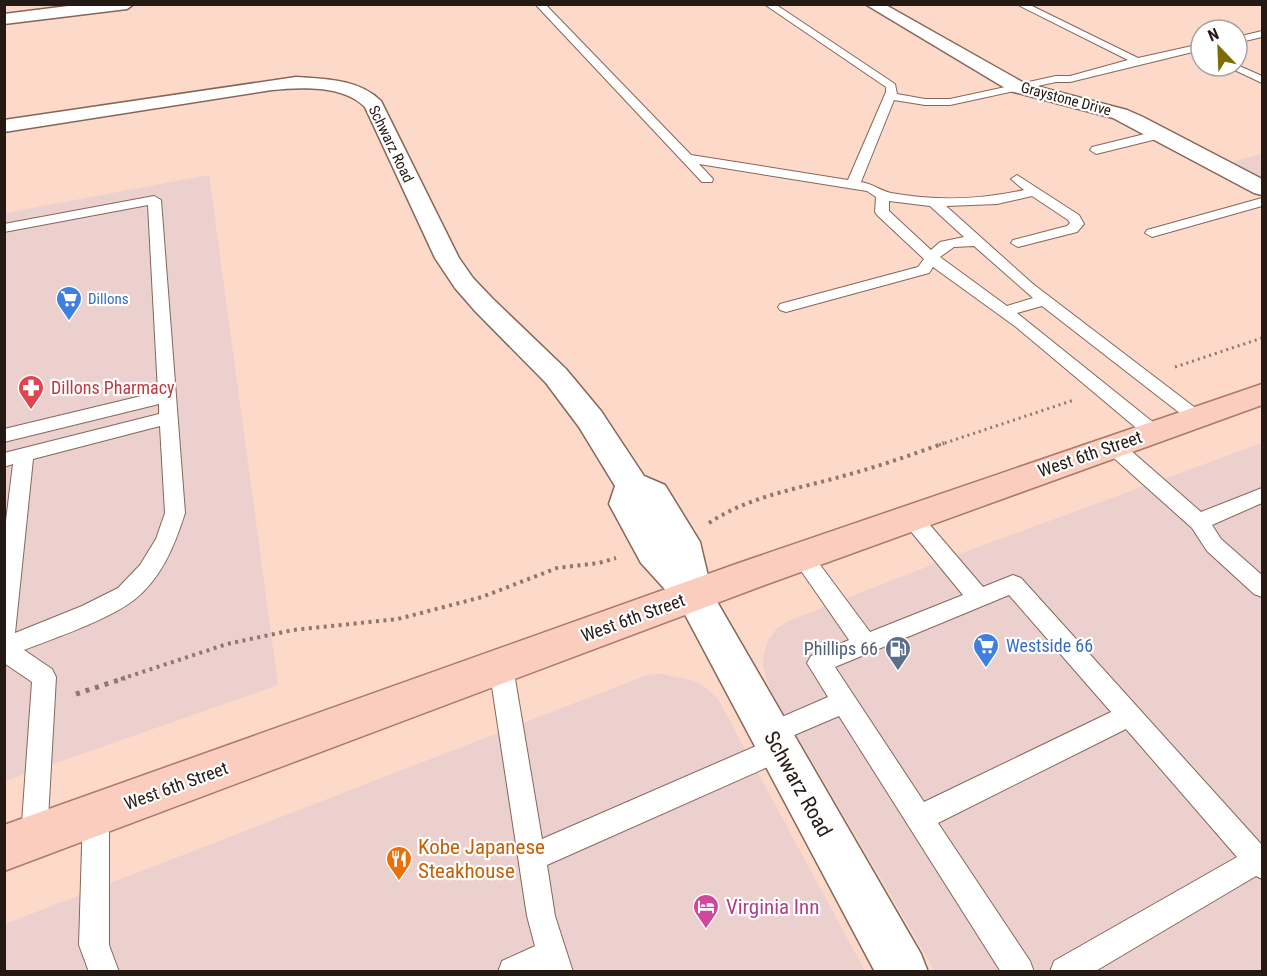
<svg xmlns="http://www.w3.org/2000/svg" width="1267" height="976" font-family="'Roboto Condensed',sans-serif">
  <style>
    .commercial { fill: #ebd0ce }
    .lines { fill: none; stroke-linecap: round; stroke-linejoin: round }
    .lane-casing { stroke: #856759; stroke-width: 2 }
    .street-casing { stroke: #856759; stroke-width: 3 }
    .primary-casing { stroke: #ae7866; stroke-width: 3 }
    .path-far2 { stroke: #8e776c; stroke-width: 3; stroke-dasharray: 2 4; stroke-linecap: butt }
    .path-far1 { stroke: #8e776c; stroke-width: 4; stroke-dasharray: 3 4.5; stroke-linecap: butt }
    .path { stroke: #8e776c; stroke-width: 5; stroke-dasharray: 4 6; stroke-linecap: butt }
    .lane { fill: #fff; fill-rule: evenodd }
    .street { fill: #fff; fill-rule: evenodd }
    .primary { fill: #facdbe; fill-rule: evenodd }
    .labels { text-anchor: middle; stroke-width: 4.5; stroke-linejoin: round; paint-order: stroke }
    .far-street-label { font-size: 15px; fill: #251913; stroke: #fff }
    .far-shop-label { font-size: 15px; fill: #366cbe; stroke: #fff; text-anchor: start }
    .health-label { font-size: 18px; fill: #be3a42; stroke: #fff; text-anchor: start }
    .street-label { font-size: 18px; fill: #251913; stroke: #fff }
    .shop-label { font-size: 18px; fill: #366cbe; stroke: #fff; text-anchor: start }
    .service-label { font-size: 18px; fill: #4e5e75; stroke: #fff; text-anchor: end }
    .near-street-label { font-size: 21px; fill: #251913; stroke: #fff }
    .near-food-label { font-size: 21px; fill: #c56008; stroke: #fff; text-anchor: start }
    .near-hotel-label { font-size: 21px; fill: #b23c85; stroke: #fff; text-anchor: start }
  </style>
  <rect width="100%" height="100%" fill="#fcd9c9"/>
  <!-- commercial -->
  <path class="commercial" d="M1262 154V181L1229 163Z
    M209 175 278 685 5 781V213Z
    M1262 443V971H935L770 689 763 666 764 653 768 641 777 628 791 620 970 550Z
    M661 674 692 680 706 688 718 699 865 971 5 972V924L647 675Z"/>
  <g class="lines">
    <defs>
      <path id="lane" d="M535 4H545L691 155 848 180 886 92V87L764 4H775L895 84 897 94 925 99H950L1056 76H1070L1128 60 1016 4H1028L1138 58 1201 44V50L1070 82H1056L950 105H925L894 100 861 182C873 184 881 191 891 193 935 201 980 200 1024 190L1011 179 1017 175 1079 215 1084 224 1077 232 1018 247 1011 243 1013 240 1067 226 1070 223 1068 220 1032 196 997 204 946 206 1033 284 1202 413 1205 417 1202 421 1196 423 1190 421 1042 306 1017 313 1159 427 1162 432 1159 437 1153 438 1147 437 1016 327 933 267 929 273 786 312 780 310 778 307 780 304 918 267 924 259 877 215 875 212 876 197 867 191 699 164 713 179 712 182H702ZM889 201 930 206 964 237 940 242 931 250 889 211ZM974 246 1033 298 1007 306 940 257 954 247Z
        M1262 31V37L1237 43V37Z
        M1237 65 1262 76V83L1226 66Z
        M1161 130 1167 134 1165 137 1096 154 1090 150 1092 147Z
        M154 196 161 200 185 513C175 545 161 579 134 600 108 620 55 638 24 650L52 669 56 677 47 837 44 847 34 850 24 847 21 837 32 682 4 663V537L13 464 4 467V453L159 414V404L4 442V429L158 392 148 205 4 232V224ZM160 426 165 513 156 539 140 565 118 588 82 606 15 633 33 459Z
        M1262 198V206L1152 237 1145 233 1147 230Z
        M1113 439 1120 441 1201 512 1262 488V503L1212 525 1221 539 1262 575V597L1254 594 1207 551 1192 528 1106 451 1104 446 1106 441Z
        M911 509 918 511 983 587 1013 575 1021 578 1262 845V879L1256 876 1094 972H1050L1054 961 1237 857 1126 729 938 823 1030 961 1034 972H1001L839 716 785 739 792 749 788 758 547 865 555 916 573 972H498L502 961 535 946 527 916 489 667 493 660 501 656 509 660 513 667 542 839 763 743 758 734 761 726 828 697 807 663 811 656 849 640 795 562 792 556 795 550 802 548 809 550 870 632 963 595 904 523 901 517 904 511ZM1009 595 1111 712 924 802 835 667Z
        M96 802 105 806 109 815V945L119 972H89L79 945 83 815 87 806Z"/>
      <path id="street" d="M84 4H134L127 9 4 24V14Z
        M865 4H884L1024 83 1127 110 1143 117 1262 179V195L1254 193 1113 118 1010 91Z
        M296 77C325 79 359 79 381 101L459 258 473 278 493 299 566 369 601 411 644 476 665 485 700 542 712 593 921 954 928 972H875L681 607 641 563 609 504 615 486 579 427 546 383 475 311 455 288 435 258 365 107C343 85 301 87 272 90L4 132V120Z"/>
      <path id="primary" d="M1262 384V405L762 586 4 871V825L736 564Z"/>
    </defs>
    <!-- lane casing -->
    <use href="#lane" class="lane-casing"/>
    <!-- street casing -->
    <use href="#street" class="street-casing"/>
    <!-- primary casing -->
    <use href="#primary" class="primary-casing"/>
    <!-- path-far2 -->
    <path class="path-far2" d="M1175 367 1262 338
      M939 445 1074 400"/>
    <!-- path-far1 -->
    <path class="path-far1" d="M709 523C749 496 798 489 843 476 877 467 911 455 944 443
      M121 679 227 644 293 630 398 619 482 597 557 568 599 563 616 558"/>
    <!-- path -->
    <path class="path" d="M76 694 125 678"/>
    <!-- lane -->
    <use href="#lane" class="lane"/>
    <!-- street -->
    <use href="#street" class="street"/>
    <!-- primary -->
    <use href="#primary" class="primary"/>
  </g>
  <!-- icons -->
  <defs>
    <symbol id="supermarket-pin" viewBox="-11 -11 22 30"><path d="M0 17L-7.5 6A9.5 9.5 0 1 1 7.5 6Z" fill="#3f7fe0" stroke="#fff"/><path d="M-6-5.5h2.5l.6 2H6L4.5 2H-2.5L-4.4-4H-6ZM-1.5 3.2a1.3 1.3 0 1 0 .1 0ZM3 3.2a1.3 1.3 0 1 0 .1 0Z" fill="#fff"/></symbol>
    <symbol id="pharmacy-pin" viewBox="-11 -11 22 30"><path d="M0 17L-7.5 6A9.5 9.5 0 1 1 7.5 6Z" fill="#e0444e" stroke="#fff"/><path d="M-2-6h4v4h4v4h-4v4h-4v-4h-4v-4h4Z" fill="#fff"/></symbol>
    <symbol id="fuel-pin" viewBox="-11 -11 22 30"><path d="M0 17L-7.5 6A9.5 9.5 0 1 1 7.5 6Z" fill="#5c6f8a" stroke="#fff"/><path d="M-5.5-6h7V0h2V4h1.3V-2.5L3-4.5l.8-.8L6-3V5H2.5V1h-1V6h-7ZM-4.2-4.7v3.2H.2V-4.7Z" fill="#fff"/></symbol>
    <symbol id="restaurant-pin" viewBox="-11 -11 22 30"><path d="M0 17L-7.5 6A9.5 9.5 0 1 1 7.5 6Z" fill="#e8710a" stroke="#fff"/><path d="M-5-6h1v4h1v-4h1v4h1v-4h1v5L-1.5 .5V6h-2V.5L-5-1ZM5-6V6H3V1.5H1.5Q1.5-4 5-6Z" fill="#fff"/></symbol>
    <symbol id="hotel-pin" viewBox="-11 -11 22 30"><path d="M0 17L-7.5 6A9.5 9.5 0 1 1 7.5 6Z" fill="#d1479c" stroke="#fff"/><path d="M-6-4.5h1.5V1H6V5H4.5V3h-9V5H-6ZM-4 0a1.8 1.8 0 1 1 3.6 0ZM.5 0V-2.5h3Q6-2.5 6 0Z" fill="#fff"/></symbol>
  </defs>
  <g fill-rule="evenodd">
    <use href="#supermarket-pin" x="54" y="284" width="30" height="40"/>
    <use href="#pharmacy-pin" x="16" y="373" width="30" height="40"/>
    <use href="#supermarket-pin" x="971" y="631" width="30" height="40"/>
    <use href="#fuel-pin" x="883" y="634" width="30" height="40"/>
    <use href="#restaurant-pin" x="384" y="844" width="30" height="40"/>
    <use href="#hotel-pin" x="691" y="892" width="30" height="40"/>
  </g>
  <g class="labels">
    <!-- far-street labels -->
    <g class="far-street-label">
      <text transform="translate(1066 99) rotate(15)" y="5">Graystone Drive</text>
      <text transform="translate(391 144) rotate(64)" y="5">Schwarz Road</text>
    </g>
    <!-- far-shop labels -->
    <g class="far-shop-label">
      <text x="88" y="304">Dillons</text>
    </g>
    <!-- health labels -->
    <g class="health-label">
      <text x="51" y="394">Dillons Pharmacy</text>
    </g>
    <!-- street labels -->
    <g class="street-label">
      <text transform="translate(1090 454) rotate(-19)" y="6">West 6th Street</text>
      <text transform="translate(633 618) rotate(-20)" y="6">West 6th Street</text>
      <text transform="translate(176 786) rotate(-20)" y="6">West 6th Street</text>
    </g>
    <!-- shop labels -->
    <g class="shop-label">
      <text x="1006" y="652">Westside 66</text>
    </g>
    <!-- service labels -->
    <g class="service-label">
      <text x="878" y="655">Phillips 66</text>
    </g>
    <!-- near-street labels -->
    <g class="near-street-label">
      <text transform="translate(798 784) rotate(61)" y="7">Schwarz Road</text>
    </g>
    <!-- near-food labels -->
    <g class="near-food-label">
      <text x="418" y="854">Kobe Japanese<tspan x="418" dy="24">Steakhouse</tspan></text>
    </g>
    <!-- near-hotel labels -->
    <g class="near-hotel-label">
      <text x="726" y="914">Virginia Inn</text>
    </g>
  </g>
  <!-- border -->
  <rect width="1267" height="976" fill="none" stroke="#251913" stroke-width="12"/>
  <!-- north arrow -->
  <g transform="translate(1219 48) rotate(337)"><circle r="28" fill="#ffffff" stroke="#a8a3a1" stroke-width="1.5"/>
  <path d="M0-4.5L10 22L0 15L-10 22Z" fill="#7d6b04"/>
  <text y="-9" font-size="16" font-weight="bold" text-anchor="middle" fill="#251913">N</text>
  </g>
</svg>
